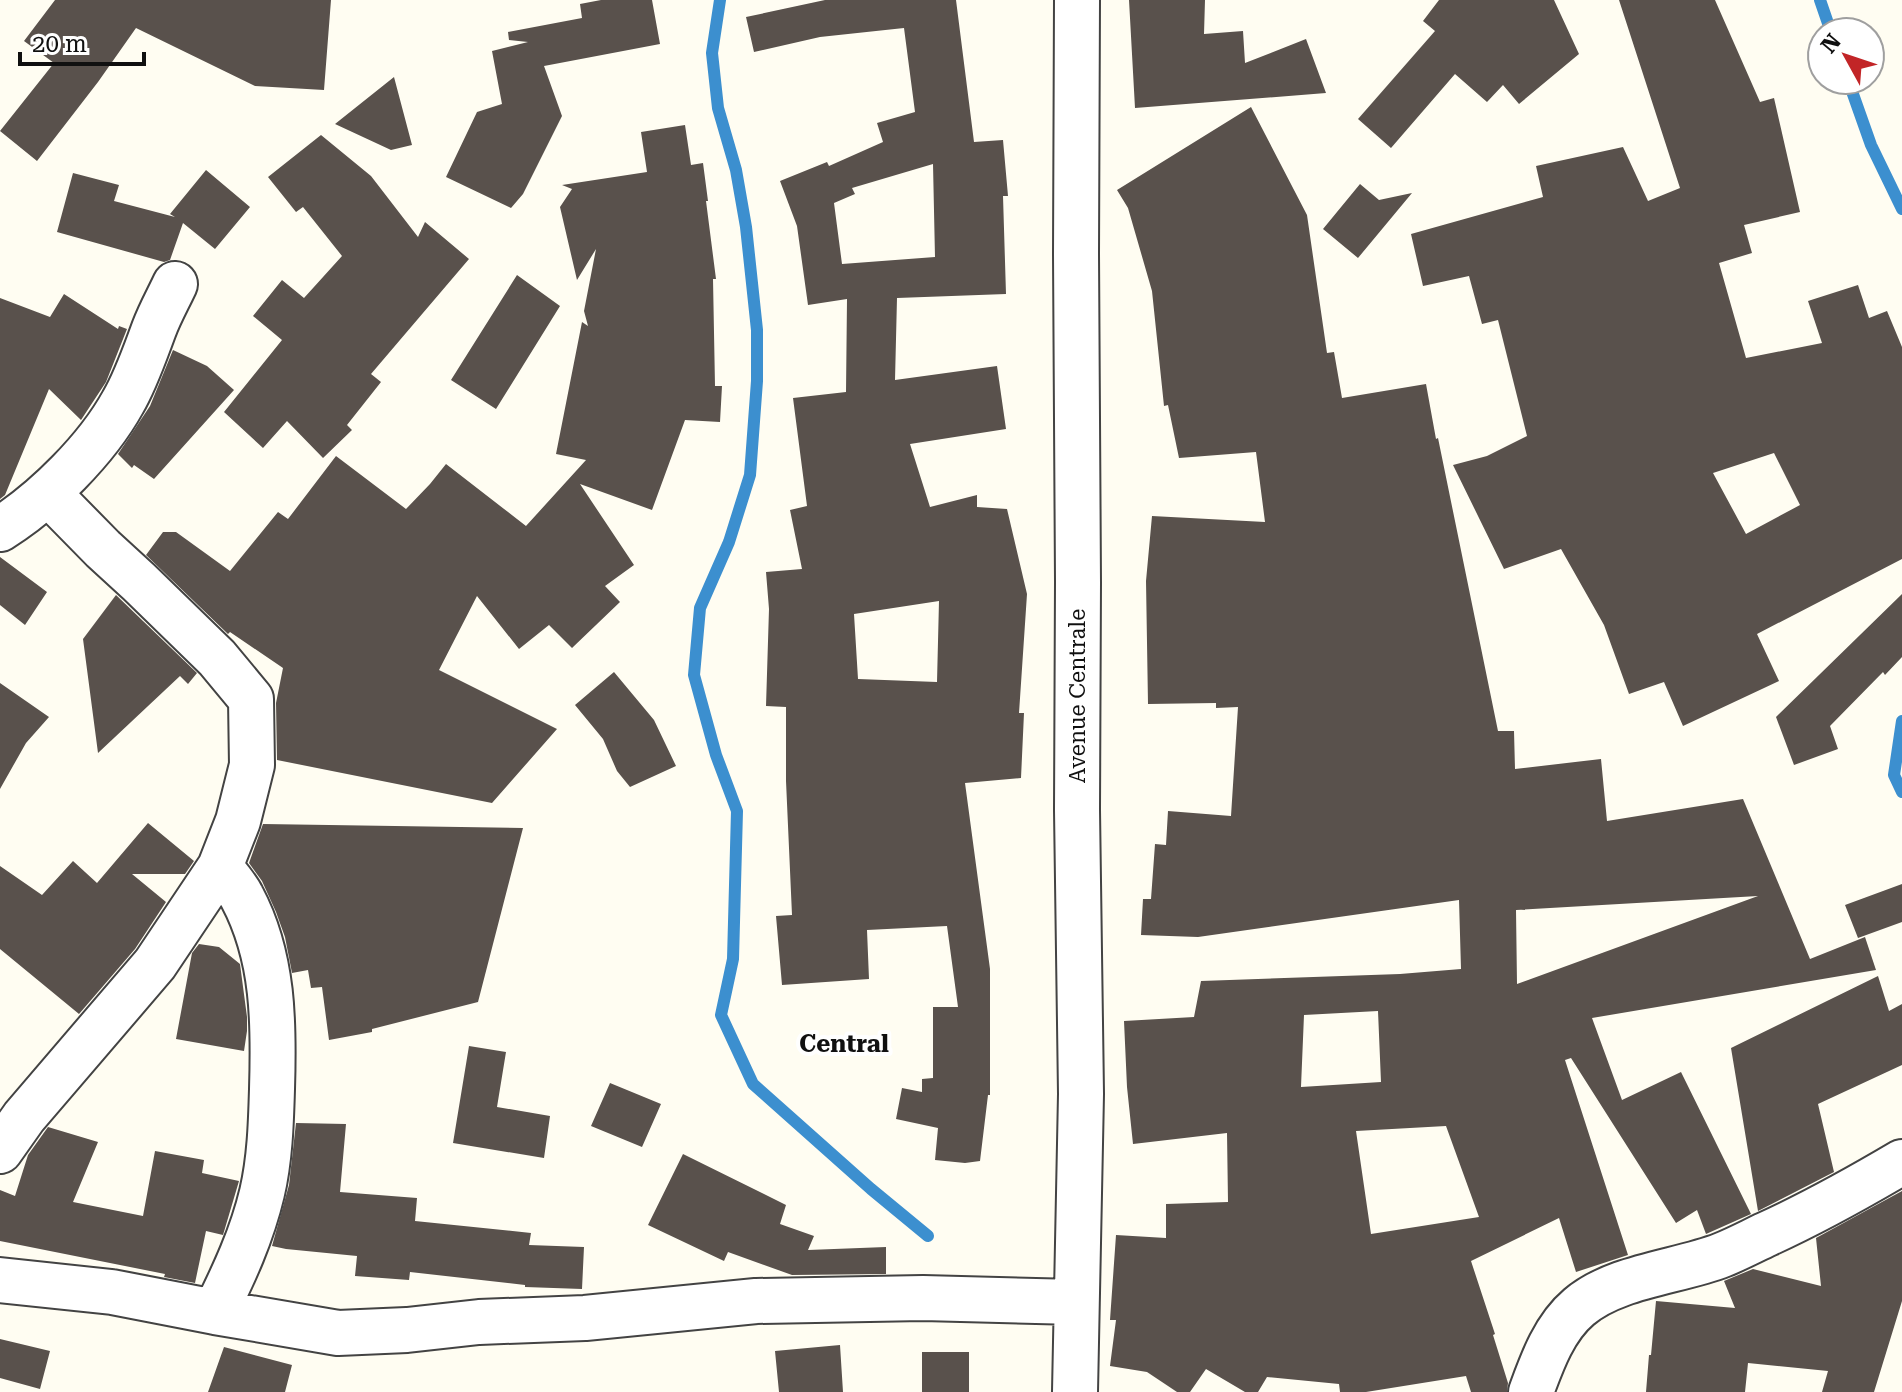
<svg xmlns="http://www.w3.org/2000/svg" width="1902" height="1392" font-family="'Roboto Serif',serif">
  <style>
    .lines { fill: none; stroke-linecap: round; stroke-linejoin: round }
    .stream { stroke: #3c8fcf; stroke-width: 12 }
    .building { fill: #59514c; fill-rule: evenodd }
    .minor-casing { stroke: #434343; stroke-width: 48 }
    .minor { stroke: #fff; stroke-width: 44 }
    .labels { text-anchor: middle; stroke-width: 8; stroke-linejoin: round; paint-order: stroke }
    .street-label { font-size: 22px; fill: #101010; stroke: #fff }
    .neighbourhood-label { font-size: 24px; font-weight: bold; fill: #101010; stroke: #fff }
  </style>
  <rect width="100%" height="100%" fill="#fffdf2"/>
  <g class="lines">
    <!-- stream -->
    <path class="stream" d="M720 0 712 53 718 108 736 170 746 227 757 330V381L750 475 729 542 700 608 694 675 716 755 737 811 733 959 721 1015 753 1084 871 1189 928 1236
      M1820 0 1831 32
      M1848 80 1871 145 1902 209
      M1902 721 1894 775 1902 792"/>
  </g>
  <!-- building -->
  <path class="building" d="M55 0H331L324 90 255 86 136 28 98 82 37 161 0 131 54 63 24 41Z
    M601 0H652L660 44 544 66 562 116 523 194 511 208 446 177 477 112 502 104 492 51 528 42 509 40 508 32 582 18 580 4Z
    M825 0H956L974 142 1003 140 1008 196H1003L1006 294 897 298 895 380 997 366 1006 429 910 444 930 507 977 495V507L1007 509 1027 594 1019 713H1024L1021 778 965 783 990 969V1095H988L980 1161 965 1163 935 1160 938 1128 896 1119 902 1088 922 1092V1079L933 1078V1007H958L947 926 867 930 869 979 782 985 776 916 792 915 786 781V707L766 706 769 609 766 572 802 569 790 510 807 506 793 398 846 392 847 299 808 305 797 226 780 181 827 162 829 166 883 142 877 123 915 112 904 28 820 37 754 52 746 17ZM933 164 935 257 842 264 834 203 855 194 852 188ZM939 601 937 682 858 679 854 614Z
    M1129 0H1205L1204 34 1243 31 1245 63 1306 39 1326 93 1135 108Z
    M1439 0H1554L1579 54 1519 104 1503 85 1487 102 1455 74 1391 148 1358 119 1435 31 1423 21Z
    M1619 0H1715L1760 102 1774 98 1800 212 1744 225 1752 253 1719 263 1746 358 1822 343 1808 301 1858 285 1869 318 1887 311 1902 347V559L1757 634 1779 681 1683 726 1664 682 1629 694 1604 625 1561 549 1504 569 1453 465 1487 456 1527 436 1498 320 1482 324 1469 276 1423 286 1411 234 1543 197 1536 166 1623 147 1648 201 1680 188ZM1774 453 1800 505 1746 534 1713 473Z
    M394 77 412 145 391 150 335 124Z
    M1251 107 1307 215 1327 353 1334 352 1342 398 1426 384 1436 439 1438 438 1498 731H1514L1515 769 1601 759 1607 821 1743 799 1810 959 1865 937 1876 970 1592 1018 1622 1100 1681 1072 1751 1214 1706 1234 1697 1210 1676 1223 1571 1058 1565 1060 1628 1255 1576 1272 1559 1218 1471 1261 1495 1334 1493 1335 1508 1383 1507 1392H1471L1466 1376 1366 1392H1340L1339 1384 1267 1377 1258 1392H1245L1206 1369 1190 1392H1177L1147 1372 1110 1366 1116 1320H1110L1116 1235 1166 1238V1204L1228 1202 1227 1133 1133 1144 1127 1087 1124 1021 1194 1017 1201 981 1400 974 1461 969 1459 900 1198 937 1141 935 1143 899H1151L1155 844 1166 845 1168 811 1231 816 1238 707 1216 708V703L1148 704 1146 581 1152 516 1265 522 1256 452 1179 458 1168 405 1164 406 1152 291 1128 208 1117 190ZM1758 896 1517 984 1516 910ZM1378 1011 1381 1082 1301 1087 1304 1015ZM1446 1126 1479 1217 1371 1234 1356 1131Z
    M685 125 691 165 703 163 708 201H706L716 279H713L715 386H722L720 422 685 420 652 510 580 484 634 565 605 586 620 602 572 648 549 625 519 649 477 596 439 670 557 729 492 803 277 760 276 703 283 668 230 632 228 634 146 555 163 532H176L230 571 278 512 288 519 336 456 406 509 430 484 446 464 526 526 586 460 556 454 582 322 588 326 584 311 596 249 577 280 560 207 572 189 562 185 647 172 641 132Z
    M321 135 371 176 418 237 425 222 469 259 371 374 381 382 347 425 352 430 323 458 287 421 263 448 224 412 282 340 253 316 282 280 304 298 342 256 303 207 296 212 268 177Z
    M206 170 250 207 215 249 183 223 170 260 164 262 57 232 73 173 119 185 114 201 175 217 170 214Z
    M1360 184 1379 200 1412 193 1358 258 1323 229Z
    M517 275 560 306 496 409 451 380Z
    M64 294 118 329 119 326 127 329 106 382 81 420 49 389 5 495 0 499V298L50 317Z
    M173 350 207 366 234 390 154 479 134 465 132 468 118 454 150 406Z
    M0 557 47 592 25 625 0 605Z
    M1902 594V657L1885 675 1883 672 1830 726 1838 749 1794 765 1776 717Z
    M116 595 197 673 188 684 180 676 98 753 83 639Z
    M614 672 654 720 676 766 630 787 617 771 603 739 575 705Z
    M0 683 49 717 26 743 0 789Z
    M148 823 194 861 185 874H132L166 902 135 949 79 1014 0 949V866L42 895 73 861 97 883Z
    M263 824 523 828 478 1002 372 1029V1032L329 1040 322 987 311 988 308 970 292 973 285 937 276 912 262 881 249 863Z
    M1902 884V922L1858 938 1845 905Z
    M199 944 219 947 240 964 247 1017V1031L244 1051 176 1039 192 953Z
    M1878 976 1889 1011 1902 1004V1065L1818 1104 1834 1172 1758 1211 1731 1048Z
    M469 1046 506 1052 497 1107 550 1116 544 1158 453 1143Z
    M610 1083 661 1104 642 1147 591 1126Z
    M296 1123 346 1124 340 1192 417 1198 415 1221 531 1233 529 1245 584 1247 582 1289 525 1287V1285L410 1272 409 1280 355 1276 357 1256 286 1249 272 1246 289 1185Z
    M48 1127 98 1142 73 1202 143 1216 155 1151 204 1160 202 1173 239 1181 223 1235 206 1231 195 1283 164 1277 165 1274 0 1241V1190L15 1196 28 1155Z
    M683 1154 786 1205 780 1224 814 1236 808 1250 886 1247V1274L792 1275 728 1252 724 1261 648 1225Z
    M1902 1191V1301L1874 1392H1822L1828 1371 1748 1363 1745 1392H1646L1649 1355H1651L1656 1301 1735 1308 1724 1281 1753 1269 1821 1286 1816 1238Z
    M0 1339 50 1351 40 1389 0 1378Z
    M840 1345 843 1392H779L775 1351Z
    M224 1347 292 1365 285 1392H208Z
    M922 1352H969V1392H922Z"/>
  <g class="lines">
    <defs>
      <path id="minor" d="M0 529C45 501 97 449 123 402 136 380 145 353 154 329 160 313 168 299 175 284
        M0 1151 24 1117 155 964 220 867 238 821 252 765 251 699 217 658 139 582 103 549 48 493
        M0 1280 112 1292 215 1312 338 1333 407 1330 479 1322 585 1318 756 1301 923 1298 1076 1302
        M215 1312C234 1274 252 1235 262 1193 270 1159 271 1123 272 1089 274 1024 274 957 242 897 237 887 228 877 220 867
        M1075 1392 1081 1094 1077 810 1078 582 1076 254 1077 0
        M1531 1392C1542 1362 1554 1328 1579 1307 1615 1276 1679 1272 1722 1255 1737 1249 1752 1241 1767 1234 1813 1213 1858 1188 1902 1162"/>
    </defs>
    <!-- minor casing -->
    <use href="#minor" class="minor-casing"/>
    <!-- minor -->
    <use href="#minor" class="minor"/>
  </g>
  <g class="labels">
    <!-- street labels -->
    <g class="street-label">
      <text transform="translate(1077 696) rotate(-90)" y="8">Avenue Centrale</text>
    </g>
    <!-- neighbourhood labels -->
    <g class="neighbourhood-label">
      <text x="844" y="1052">Central</text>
    </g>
  </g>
  <!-- north arrow -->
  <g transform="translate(1846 56) rotate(310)"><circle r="38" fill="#ffffff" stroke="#9f9f9f" stroke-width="2"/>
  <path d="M0-6L14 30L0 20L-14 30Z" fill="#c22527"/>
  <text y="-12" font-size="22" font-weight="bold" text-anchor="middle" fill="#101010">N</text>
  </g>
  <!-- scale -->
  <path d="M20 52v12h124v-12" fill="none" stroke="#101010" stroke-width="4"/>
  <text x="32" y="52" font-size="24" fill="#101010" stroke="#ffffff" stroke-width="6" paint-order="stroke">20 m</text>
</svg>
